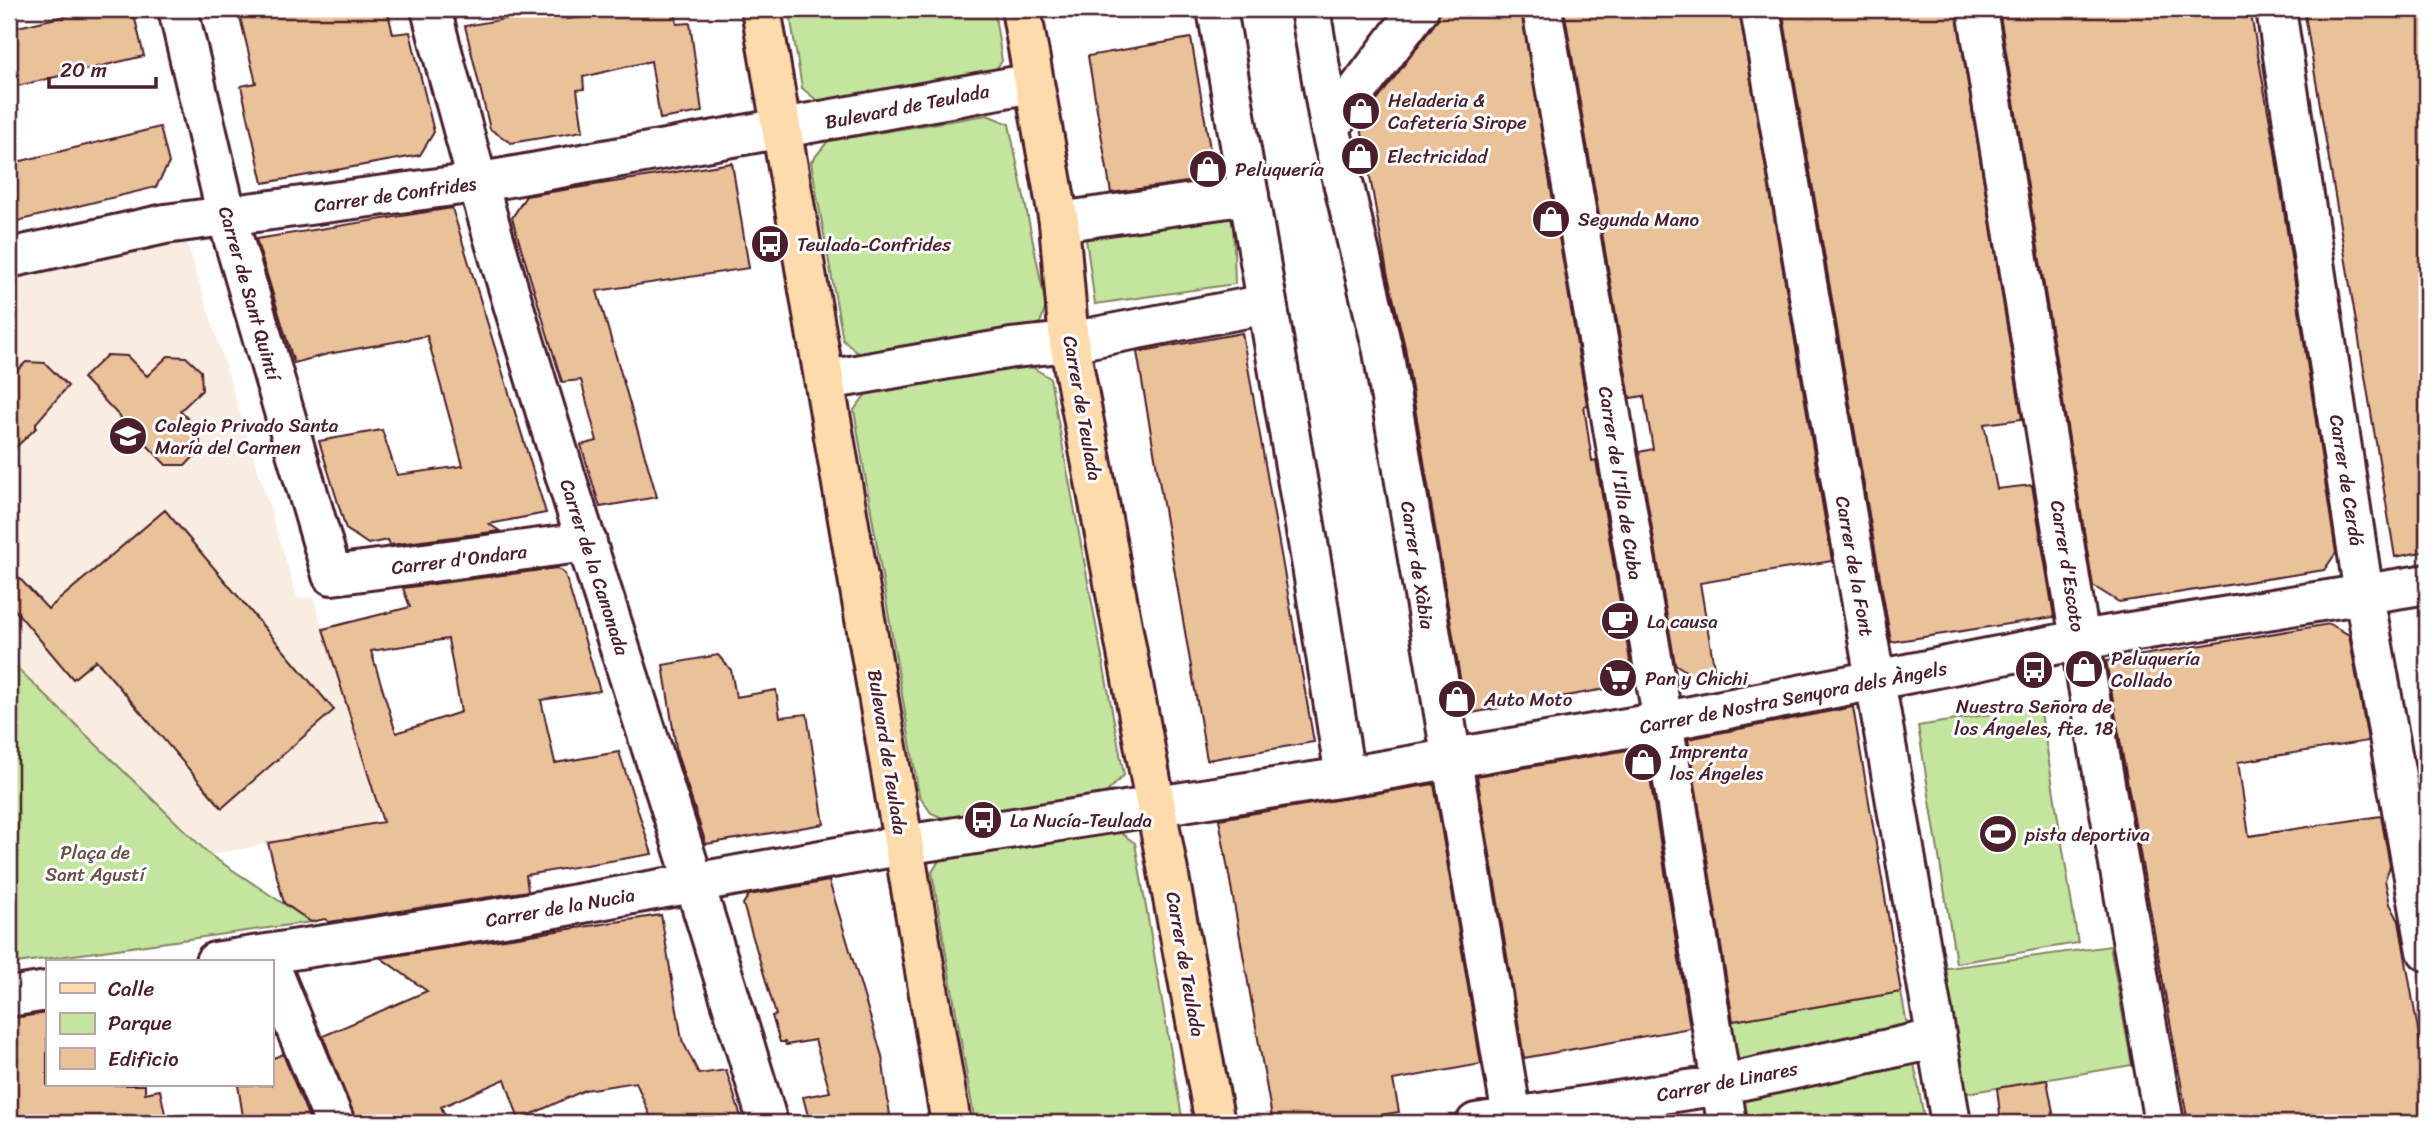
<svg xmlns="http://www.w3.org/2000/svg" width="2436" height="1132" font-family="Sriracha,sans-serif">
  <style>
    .built { fill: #f9ece0 }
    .green { fill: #c3e59e; stroke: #868264; stroke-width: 2 }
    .building { fill: #eac199; stroke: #4a1f2b; stroke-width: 2; fill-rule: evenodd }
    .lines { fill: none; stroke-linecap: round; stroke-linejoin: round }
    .minor-casing { stroke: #4a1f2b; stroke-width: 44 }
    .major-casing { stroke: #4a1f2b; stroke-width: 44 }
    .minor { stroke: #fff; stroke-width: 38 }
    .major { stroke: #fedbac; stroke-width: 38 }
    .labels { text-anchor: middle; stroke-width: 6; stroke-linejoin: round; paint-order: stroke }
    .poi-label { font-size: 19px; fill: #4a1f2b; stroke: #fff; text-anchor: start }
    .street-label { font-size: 19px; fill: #4a1f2b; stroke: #fff }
    .park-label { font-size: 19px; fill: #685048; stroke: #fff }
  </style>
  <rect width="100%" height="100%" fill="#fff"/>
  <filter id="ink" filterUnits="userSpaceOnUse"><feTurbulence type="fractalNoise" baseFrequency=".0143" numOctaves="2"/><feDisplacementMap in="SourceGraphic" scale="14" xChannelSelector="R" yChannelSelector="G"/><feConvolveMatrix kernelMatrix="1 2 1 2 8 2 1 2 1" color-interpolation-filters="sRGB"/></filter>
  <g filter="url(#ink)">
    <!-- built -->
    <path class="built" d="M184 233 298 599 313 596 380 811 372 824 210 855 9 660V275Z"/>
    <!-- green -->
    <path class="green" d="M789 9H994L1002 61 987 81 827 109 802 88Z
      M987 115 1009 124 1046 306 1038 329 866 360 843 340 811 162 828 141Z
      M1233 218 1235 284 1095 304 1086 239Z
      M1027 364 1050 378 1124 775 1104 795 950 821 931 813 919 795 854 410 869 390Z
      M9 660 210 855 311 922 9 964Z
      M2040 706 2078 943 1956 963 1918 726Z
      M1107 823 1135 843 1183 1123H975L932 872 943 854Z
      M2110 946 2132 1065 1955 1095 1933 970Z
      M1901 992 1925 1123H1735L1719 1023Z"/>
    <!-- building -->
    <path class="building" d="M95 9H119L135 19 144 56 9 88V29Z
      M238 9H387L393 34 410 32 434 132 420 155 263 183 241 86 256 83Z
      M563 9H566L567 19 643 9H675L677 24 690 23 702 112 660 119 651 61 583 77 584 89 577 90 583 131 511 143 490 129 465 26Z
      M1440 9H1521L1587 405 1584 406 1592 461 1596 460 1630 661 1611 688 1466 714 1405 347 1387 272 1361 127 1362 121 1436 22Z
      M1564 9H1739L1832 561 1700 583 1715 673 1692 675 1675 664 1639 452 1653 449 1644 396 1630 398Z
      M1782 9H1956L2022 419 1984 424 1997 489 2032 485 2054 617 1891 642Z
      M1999 9H2250L2274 145 2336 553 2324 570 2119 602 2093 586Z
      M2304 9H2427V551L2395 557Z
      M1191 38 1215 178 1111 193 1088 56Z
      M160 127 169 163 156 187 9 223V164Z
      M732 163 749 268 597 291 657 497 600 507 581 445 597 441 581 380 562 382 512 218 526 196Z
      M452 208 546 513 489 524 500 531 390 545 388 540 368 544 346 529 319 441 382 430 397 475 463 466 427 336 328 354 294 363 256 239Z
      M1242 333 1314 742 1207 760 1137 352Z
      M107 355 127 356 147 376 168 356 186 357 201 371 202 390 180 411 200 431V450L186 465H166L83 378Z
      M26 362 45 363 68 386 36 423V428L9 454V378Z
      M165 510 334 710 222 808 96 660 73 679 9 603V567L48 609Z
      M557 568 565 574 600 691 541 700 555 763 619 752 652 854 526 875 528 891 329 922 325 919 311 922 284 903 268 843 383 822 323 629 410 607 403 588ZM448 639 461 712 396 733 371 651Z
      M2330 624 2349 635 2368 741 2238 762 2249 836 2381 816 2390 866 2385 880 2390 904 2399 921 2427 1082V1123H2188L2106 661Z
      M718 655 731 670 736 697 776 690 780 717 807 714 824 824 706 844 677 754 663 665Z
      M1853 707 1901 992 1733 1021 1688 739Z
      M1645 747 1690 1028 1524 1058 1477 776Z
      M1434 784 1481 1064 1393 1080 1399 1112 1332 1123H1273L1219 819Z
      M829 881 882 1056 891 1123H810L803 1097 830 1092 815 1040 786 1045 785 1042H780L772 1016 776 1015 743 904 749 895Z
      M661 915 682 1040 699 1074 726 1070 743 1123H653L636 1082 585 1090 519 1120 505 1079 441 1107 449 1123H356L323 1036 427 991 381 958Z
      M47 1013V1085H145V1093L160 1090 167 1123H9V1023L13 1018Z
      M283 1054 311 1123H244L238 1085H271V1059Z
      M2047 1080 2055 1123H2001L1997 1088Z"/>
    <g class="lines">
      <defs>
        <path id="minor" d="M178 9 227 217 332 575 587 542
          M431 9C527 385 658 751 768 1123
          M1217 9 1313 572 1345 777
          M1310 9 1330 127 1383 351 1513 1123
          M1542 9 1676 799 1727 1123
          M1760 9 1951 1123
          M1977 9 2080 640 2164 1123
          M2276 9 2364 595 2427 951
          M1330 127 1419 9
          M1059 222 1249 195
          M9 258 165 224 476 183 1033 83
          M827 380 1012 348 1069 342 1267 304
          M215 962 516 915 904 845 1345 777 1661 722 2080 640 2427 584
          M271 968 335 1123
          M9 997 47 991
          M1476 1123 1720 1085 1935 1039"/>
        <path id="major" d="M761 9 951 1123
          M1021 9 1059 222 1069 342 1215 1123"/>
      </defs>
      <!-- minor casing -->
      <use href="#minor" class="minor-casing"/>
      <!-- major casing -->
      <use href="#major" class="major-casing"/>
      <!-- minor -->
      <use href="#minor" class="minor"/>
      <!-- major -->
      <use href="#major" class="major"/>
    </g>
  </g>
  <!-- icons -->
  <defs>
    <symbol id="shop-disc" viewBox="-11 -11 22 22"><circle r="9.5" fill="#4a1f2b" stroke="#fff"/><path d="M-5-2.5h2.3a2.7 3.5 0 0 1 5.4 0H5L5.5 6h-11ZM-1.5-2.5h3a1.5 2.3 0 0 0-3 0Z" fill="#fff"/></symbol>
    <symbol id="bus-disc" viewBox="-11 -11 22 22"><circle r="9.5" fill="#4a1f2b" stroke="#fff"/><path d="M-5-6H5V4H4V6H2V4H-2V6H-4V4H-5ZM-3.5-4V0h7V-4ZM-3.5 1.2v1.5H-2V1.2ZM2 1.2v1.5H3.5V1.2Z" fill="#fff"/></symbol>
    <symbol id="school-disc" viewBox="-11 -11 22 22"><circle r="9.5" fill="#4a1f2b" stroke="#fff"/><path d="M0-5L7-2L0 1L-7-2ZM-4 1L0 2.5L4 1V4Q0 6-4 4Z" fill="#fff"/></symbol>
    <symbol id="cafe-disc" viewBox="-11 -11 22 22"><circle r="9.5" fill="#4a1f2b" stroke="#fff"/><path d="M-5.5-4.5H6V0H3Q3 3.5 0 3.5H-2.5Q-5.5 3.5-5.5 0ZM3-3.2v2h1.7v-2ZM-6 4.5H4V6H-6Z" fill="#fff"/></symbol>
    <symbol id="supermarket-disc" viewBox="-11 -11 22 22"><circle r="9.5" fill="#4a1f2b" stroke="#fff"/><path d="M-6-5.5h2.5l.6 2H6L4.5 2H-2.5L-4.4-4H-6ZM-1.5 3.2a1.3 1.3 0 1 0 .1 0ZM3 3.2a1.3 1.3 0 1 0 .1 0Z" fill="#fff"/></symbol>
    <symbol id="stadium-disc" viewBox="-11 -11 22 22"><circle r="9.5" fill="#4a1f2b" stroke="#fff"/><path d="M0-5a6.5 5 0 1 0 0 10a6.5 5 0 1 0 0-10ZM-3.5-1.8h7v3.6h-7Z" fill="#fff"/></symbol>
  </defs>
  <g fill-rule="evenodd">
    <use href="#shop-disc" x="1339" y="89" width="44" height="44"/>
    <use href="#shop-disc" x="1338" y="134" width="44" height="44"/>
    <use href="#shop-disc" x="1186" y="147" width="44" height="44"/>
    <use href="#shop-disc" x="1529" y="197" width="44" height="44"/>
    <use href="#bus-disc" x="748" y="222" width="44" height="44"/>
    <use href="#school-disc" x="106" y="414" width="44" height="44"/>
    <use href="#cafe-disc" x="1598" y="599" width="44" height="44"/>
    <use href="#shop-disc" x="2062" y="647" width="44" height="44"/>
    <use href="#bus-disc" x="2012" y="648" width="44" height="44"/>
    <use href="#supermarket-disc" x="1596" y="656" width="44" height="44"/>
    <use href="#shop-disc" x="1435" y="677" width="44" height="44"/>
    <use href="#shop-disc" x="1621" y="740" width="44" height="44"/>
    <use href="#bus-disc" x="961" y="798" width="44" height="44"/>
    <use href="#stadium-disc" x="1976" y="812" width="44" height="44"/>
  </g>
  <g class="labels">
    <!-- poi labels -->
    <g class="poi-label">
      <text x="1388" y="107">Heladeria &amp;<tspan x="1388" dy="22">Cafetería Sirope</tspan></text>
      <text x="1387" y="163">Electricidad</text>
      <text x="1235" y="176">Peluquería</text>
      <text x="1578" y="226">Segunda Mano</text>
      <text x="797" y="251">Teulada-Confrides</text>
      <text x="155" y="432">Colegio Privado Santa<tspan x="155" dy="22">María del Carmen</tspan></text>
      <text x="1647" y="628">La causa</text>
      <text x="2111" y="665">Peluquería<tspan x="2111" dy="22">Collado</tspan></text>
      <text x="1645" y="685">Pan y Chichi</text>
      <text x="1484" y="706">Auto Moto</text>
      <text x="2034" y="713" text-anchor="middle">Nuestra Señora de<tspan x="2034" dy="22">los Ángeles, fte. 18</tspan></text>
      <text x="1670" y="758">Imprenta<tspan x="1670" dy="22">los Ángeles</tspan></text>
      <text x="1010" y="827">La Nucía-Teulada</text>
      <text x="2025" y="841">pista deportiva</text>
    </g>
    <!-- street labels -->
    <g class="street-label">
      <text transform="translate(907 106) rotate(-11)" y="7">Bulevard de Teulada</text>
      <text transform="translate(395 194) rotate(-8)" y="7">Carrer de Confrides</text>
      <text transform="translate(250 293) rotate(74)" y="7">Carrer de Sant Quintí</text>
      <text transform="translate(1083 408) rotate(80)" y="7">Carrer de Teulada</text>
      <text transform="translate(2347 480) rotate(81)" y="7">Carrer de Cerdá</text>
      <text transform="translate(1621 483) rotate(81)" y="7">Carrer de l'Illa de Cuba</text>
      <text transform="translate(459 559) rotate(-7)" y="7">Carrer d'Ondara</text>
      <text transform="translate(1418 565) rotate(81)" y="7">Carrer de Xàbia</text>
      <text transform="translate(1855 566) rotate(80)" y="7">Carrer de la Font</text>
      <text transform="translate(2068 566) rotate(81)" y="7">Carrer d'Escoto</text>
      <text transform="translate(595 567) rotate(72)" y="7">Carrer de la Canonada</text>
      <text transform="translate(1793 697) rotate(-11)" y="7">Carrer de Nostra Senyora dels Àngels</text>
      <text transform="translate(888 752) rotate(81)" y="7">Bulevard de Teulada</text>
      <text transform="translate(560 907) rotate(-10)" y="7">Carrer de la Nucia</text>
      <text transform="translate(1186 964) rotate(80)" y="7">Carrer de Teulada</text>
      <text transform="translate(1727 1081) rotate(-11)" y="7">Carrer de Linares</text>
    </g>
    <!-- park labels -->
    <g class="park-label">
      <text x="95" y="859">Plaça de<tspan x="95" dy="22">Sant Agustí</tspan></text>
    </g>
  </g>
  <!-- margin -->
  <rect width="2436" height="1132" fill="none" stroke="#fff" stroke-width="35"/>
  <rect x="18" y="18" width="2401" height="1097" fill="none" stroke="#4a1f2b" stroke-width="2.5" filter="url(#ink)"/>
  <!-- legend -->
  <rect x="46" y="960" width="228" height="126" fill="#ffffff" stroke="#b7a5aa" stroke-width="2"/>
  <rect x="60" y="983" width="35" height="10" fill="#fedbac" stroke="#b7a5aa" stroke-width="2"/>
  <text x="108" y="996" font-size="21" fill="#4a1f2b">Calle</text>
  <rect x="60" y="1013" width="35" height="21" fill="#c3e59e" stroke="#b7a5aa" stroke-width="2"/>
  <text x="108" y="1030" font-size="21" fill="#4a1f2b">Parque</text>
  <rect x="60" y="1048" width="35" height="21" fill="#eac199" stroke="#b7a5aa" stroke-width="2"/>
  <text x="108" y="1066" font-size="21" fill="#4a1f2b">Edificio</text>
  <!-- scale -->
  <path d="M49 77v10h107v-10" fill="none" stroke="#4a1f2b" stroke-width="3.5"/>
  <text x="60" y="77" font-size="21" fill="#4a1f2b" stroke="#ffffff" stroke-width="5" paint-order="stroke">20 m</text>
</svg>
